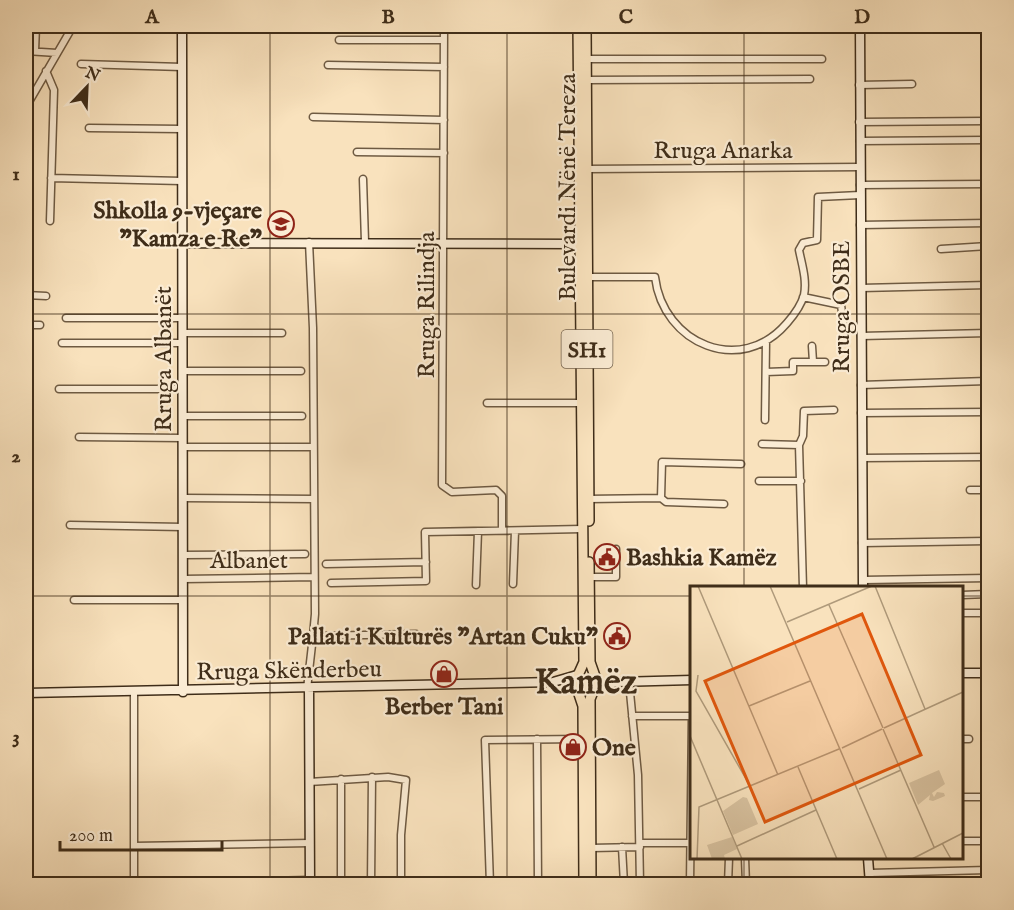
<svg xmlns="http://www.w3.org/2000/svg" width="1014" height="910" font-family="'IM FELL English',serif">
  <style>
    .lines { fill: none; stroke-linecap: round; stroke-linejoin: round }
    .street-casing { stroke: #6e5a42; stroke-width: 9 }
    .secondary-casing { stroke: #3f2d19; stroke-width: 11 }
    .primary-casing { stroke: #3f2d19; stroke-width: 12 }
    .street { stroke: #fbecd4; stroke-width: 6 }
    .secondary { stroke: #fbecd4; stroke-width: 8 }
    .primary { stroke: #f9e2bd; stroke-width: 9 }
    .grid { fill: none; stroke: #3f2d19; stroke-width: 1.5; stroke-opacity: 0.55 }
    .labels { text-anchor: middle; stroke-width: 4.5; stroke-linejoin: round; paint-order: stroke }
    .shield { fill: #fbecd4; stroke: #776651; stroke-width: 1.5 }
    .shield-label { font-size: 22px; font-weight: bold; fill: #3f2d19 }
    .street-label { font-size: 24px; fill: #3f2d19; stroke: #fbecd4 }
    .poi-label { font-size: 24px; font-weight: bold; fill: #3f2d19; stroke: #fbecd4; text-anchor: end }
    .town-label { font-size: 36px; font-weight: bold; fill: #3f2d19; stroke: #fbecd4 }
    .inset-road { fill: none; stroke: #af9a7b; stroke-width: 1.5 }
    .view { fill: #e0570d; fill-opacity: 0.15; stroke: #e0570d; stroke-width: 3 }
    .inset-edge { fill: none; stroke: #3f2d19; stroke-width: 3 }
    .neatline { fill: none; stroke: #3f2d19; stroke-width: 2 }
    .grid-label { font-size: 20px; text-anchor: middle; font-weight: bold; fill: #3f2d19 }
  </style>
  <rect width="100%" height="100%" fill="#f9e2bd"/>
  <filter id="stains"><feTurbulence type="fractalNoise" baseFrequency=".00333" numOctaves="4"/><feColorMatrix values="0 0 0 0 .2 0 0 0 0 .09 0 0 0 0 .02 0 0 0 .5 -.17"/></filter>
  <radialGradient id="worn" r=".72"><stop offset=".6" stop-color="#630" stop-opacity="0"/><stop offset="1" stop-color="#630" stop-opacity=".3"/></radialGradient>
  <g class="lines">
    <defs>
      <path id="street" d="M444 26 442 485 452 492 496 490 502 496V530
        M339 40H444
        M26 51 57 53
        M35 51 36 26
        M586 59H822
        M81 64 182 67
        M328 65 444 67
        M46 71 54 90 50 221
        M586 80 810 79
        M859 85 912 84
        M26 107 73 26
        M313 117 444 120
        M859 122 988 121
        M89 128 182 129
        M860 141 988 140
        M357 152 444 153
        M587 169 860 167
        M51 178 182 181
        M363 179 365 242
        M860 185 988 184
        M860 225 988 223
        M309 242 313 328 315 614 313 636
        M941 249 988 246
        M587 277H655C663 344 741 377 787 323 794 315 801 306 804 295 807 280 802 265 799 250L803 243 817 240 818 197 860 195
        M861 288 988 285
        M26 295 46 296
        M803 297 841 305 844 327
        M66 318H183
        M26 325H40
        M183 333H282
        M861 336 988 333
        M62 343H183
        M812 346 813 362
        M183 371H301
        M766 372 793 371V362H825
        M861 385 987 381
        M59 389H183
        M487 403H581
        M861 413 988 412
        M183 416H302
        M765 420 766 341
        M79 437 183 438
        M762 444 799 445 803 436 804 411 834 410
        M799 445 803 588
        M183 447H313
        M862 458 988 457
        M759 481H801
        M970 490H988
        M183 498 314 499
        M661 498 662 462 741 464
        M588 499 661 498 666 502 724 504
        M70 525 183 527
        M862 543 988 541
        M183 555 305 554
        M326 564 426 562
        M589 577H616V549
        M183 579 314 577
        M863 580 988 578
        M331 583 426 581 425 532 582 529
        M513 584 515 531
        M476 585 478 531
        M962 595 988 594
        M74 600H183
        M962 613H988
        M629 682 638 775 640 884
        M307 689 313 636 416 634
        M632 716H690
        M537 739 538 884
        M962 739H969
        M341 779V884
        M309 782 388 777 406 780 401 835V884
        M962 797H988
        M962 841H988
        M640 843H689
        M134 846 310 843
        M622 847 624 884
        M591 848 640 847
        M745 858 746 884
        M870 873 988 870
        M134 884V692
        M134 884 310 880
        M371 884 372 777
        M490 884 485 740 583 739
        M690 884 692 716
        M728 884 729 858"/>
      <path id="secondary" d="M182 26 183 692
        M860 26 863 588
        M182 243 580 244
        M962 673H988
        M595 688 617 682 692 680
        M309 689 310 884
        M26 693 553 682 577 675
        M868 858 870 884"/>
      <path id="primary" d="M578 26 584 662 575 682 583 706 584 884
        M586 26 589 521
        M589 562 590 662 597 682 590 699 591 884"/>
    </defs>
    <!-- street casing -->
    <use href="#street" class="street-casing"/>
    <!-- secondary casing -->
    <use href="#secondary" class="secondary-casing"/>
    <!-- primary casing -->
    <use href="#primary" class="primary-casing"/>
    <!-- street -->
    <use href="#street" class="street"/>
    <!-- secondary -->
    <use href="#secondary" class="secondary"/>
    <!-- primary -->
    <use href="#primary" class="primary"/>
  </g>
  <!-- grid -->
  <path class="grid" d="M270 26V884M507 26V884M744 26V588M26 314H988M26 596H692M962 596H988M744 858V884"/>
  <!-- icons -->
  <defs>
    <symbol id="school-ring" viewBox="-11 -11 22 22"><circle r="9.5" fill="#fbecd4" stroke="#8f2418" stroke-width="1.5"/><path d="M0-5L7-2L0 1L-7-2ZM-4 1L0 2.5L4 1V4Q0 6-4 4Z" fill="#8f2418"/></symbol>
    <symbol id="civic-ring" viewBox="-11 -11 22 22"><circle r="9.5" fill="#fbecd4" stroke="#8f2418" stroke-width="1.5"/><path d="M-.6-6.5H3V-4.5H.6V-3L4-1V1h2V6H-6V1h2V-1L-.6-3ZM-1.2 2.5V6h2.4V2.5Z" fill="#8f2418"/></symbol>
    <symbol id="shop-ring" viewBox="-11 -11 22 22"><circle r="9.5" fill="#fbecd4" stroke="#8f2418" stroke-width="1.5"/><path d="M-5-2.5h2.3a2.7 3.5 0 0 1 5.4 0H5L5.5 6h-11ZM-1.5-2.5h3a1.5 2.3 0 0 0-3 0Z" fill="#8f2418"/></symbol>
  </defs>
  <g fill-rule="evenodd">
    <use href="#school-ring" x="266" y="209" width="30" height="30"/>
    <use href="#civic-ring" x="592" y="542" width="30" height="30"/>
    <use href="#civic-ring" x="602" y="621" width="30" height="30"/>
    <use href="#shop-ring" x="429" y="659" width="30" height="30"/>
    <use href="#shop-ring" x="558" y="732" width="30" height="30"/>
  </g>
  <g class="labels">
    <!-- shield labels -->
    <rect class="shield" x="561.5" y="330" width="51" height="38" rx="4.5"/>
    <g class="shield-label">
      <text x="587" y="357">SH1</text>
    </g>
    <!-- street labels -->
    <g class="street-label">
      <text x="723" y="158">Rruga Anarka</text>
      <text transform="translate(567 187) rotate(-90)" y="8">Bulevardi Nënë Tereza</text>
      <text transform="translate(426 305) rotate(-90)" y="8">Rruga Rilindja</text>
      <text transform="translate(841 307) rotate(-90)" y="8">Rruga OSBE</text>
      <text transform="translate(163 359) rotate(-90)" y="8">Rruga Albanët</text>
      <text x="249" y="568">Albanet</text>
      <text transform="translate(289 670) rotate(-1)" y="8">Rruga Skënderbeu</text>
    </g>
    <!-- poi labels -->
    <g class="poi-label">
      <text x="262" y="218">Shkolla 9-vjeçare<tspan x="262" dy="28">"Kamza e Re"</tspan></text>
      <text x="626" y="565" text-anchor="start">Bashkia Kamëz</text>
      <text x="598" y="644">Pallati i Kulturës "Artan Cuku"</text>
      <text x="444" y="714" text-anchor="middle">Berber Tani</text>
      <text x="592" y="755" text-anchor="start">One</text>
    </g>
    <!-- town labels -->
    <g class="town-label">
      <text x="586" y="693">Kamëz</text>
    </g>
  </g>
  <!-- overview -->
  <g transform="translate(690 586)">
    <rect width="273" height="273" fill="#f9e2bd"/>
    <path d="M249 184 255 198 242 207 244 211 247 206 254 207 255 210 243 215 239 214 240 209 228 219 219 197ZM53 211 57 212 68 238 43 249 33 225ZM42 251 47 263 34 269 35 273H22L17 259Z" fill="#d9c3a1"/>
    <path class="inset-road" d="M8 0 88 189M80 0 197 273M185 0 235 123M139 19 193 142M97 36 182 0M8 89 6 105 60 200M59 120 120 95M194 142 273 106M193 143 244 261M0 150 52 273M152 162 192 143M108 181 147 273M169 203 211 184M252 257 261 273M47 260 126 224M7 273 9 221 149 163M222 273 273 247"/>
    <path class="view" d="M172 28 231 169 75 236 15 95Z"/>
    <rect width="273" height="273" class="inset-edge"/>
  </g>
  <!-- margin -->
  <rect width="1014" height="910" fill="none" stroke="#f9e2bd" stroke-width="66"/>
  <!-- north arrow -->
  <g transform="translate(87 87) rotate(23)" stroke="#fbecd4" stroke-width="4.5" paint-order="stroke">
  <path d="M0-4.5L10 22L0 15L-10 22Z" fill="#3f2d19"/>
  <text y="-9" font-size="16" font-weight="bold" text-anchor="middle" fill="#3f2d19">N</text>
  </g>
  <!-- scale -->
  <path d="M60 841v9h162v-9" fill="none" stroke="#3f2d19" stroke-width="3"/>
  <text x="69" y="841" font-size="18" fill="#3f2d19" stroke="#fbecd4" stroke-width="4.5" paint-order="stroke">200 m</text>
  <rect x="33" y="33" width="948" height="844" class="neatline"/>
  <g class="grid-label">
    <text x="152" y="23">A</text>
    <text x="388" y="23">B</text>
    <text x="626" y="23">C</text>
    <text x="862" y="23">D</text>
    <text x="16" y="180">1</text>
    <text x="16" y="462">2</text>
    <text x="16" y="743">3</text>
  </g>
  <rect width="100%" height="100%" filter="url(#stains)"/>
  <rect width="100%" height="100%" fill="url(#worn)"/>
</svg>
